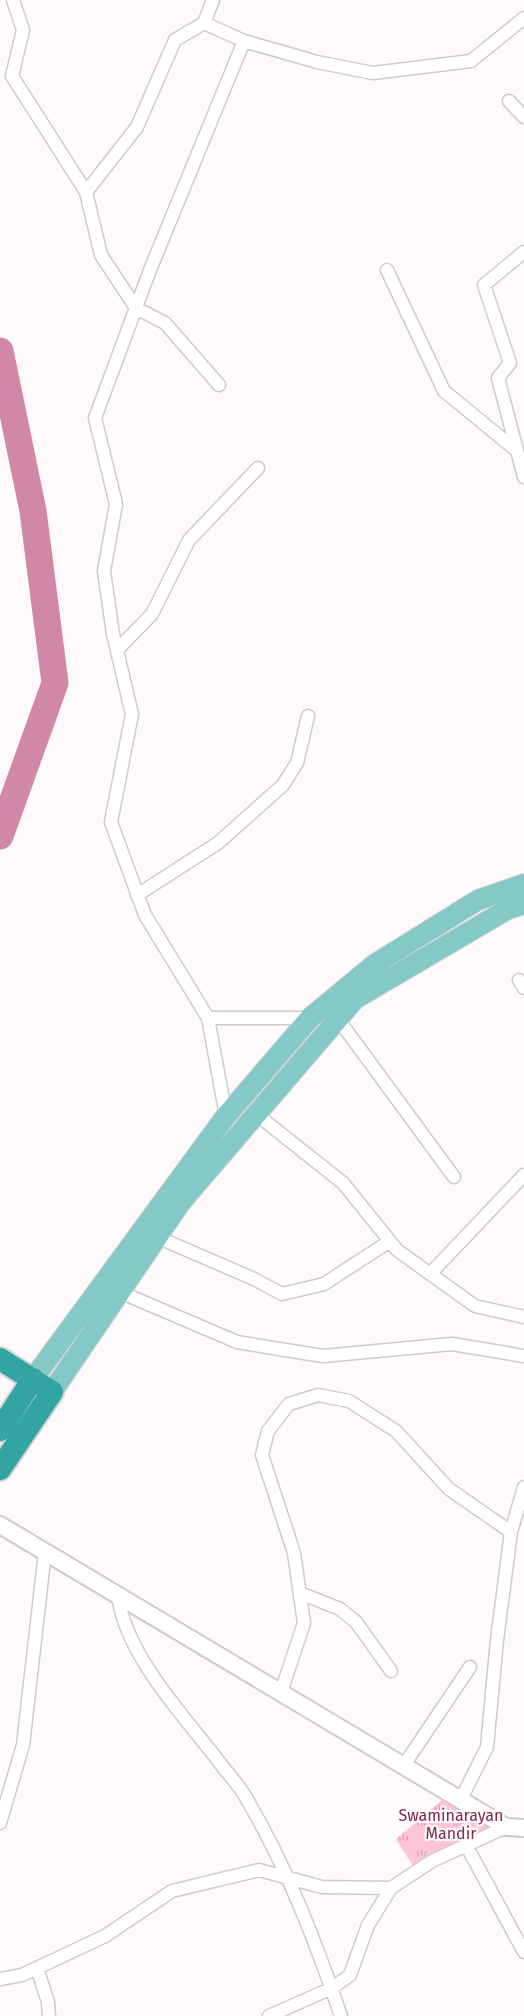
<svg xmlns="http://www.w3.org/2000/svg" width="524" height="2016" font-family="'Fira Sans',sans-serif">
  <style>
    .park { fill: url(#park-tufts) }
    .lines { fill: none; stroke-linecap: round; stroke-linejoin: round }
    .river { stroke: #d088a6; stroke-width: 27 }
    .street-casing { stroke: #d1cacc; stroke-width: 15 }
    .secondary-casing { stroke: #d1cacc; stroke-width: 20 }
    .primary-casing { stroke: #d5d4d4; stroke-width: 22 }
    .highway-casing { stroke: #d5d4d4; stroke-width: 26 }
    .street { stroke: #fff; stroke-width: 12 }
    .secondary { stroke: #fff; stroke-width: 16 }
    .primary { stroke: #84c8c7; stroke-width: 20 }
    .highway { stroke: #32a4a1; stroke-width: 22 }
    .labels { text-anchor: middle; stroke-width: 4.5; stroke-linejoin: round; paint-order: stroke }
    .park-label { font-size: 16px; fill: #7d2751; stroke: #fefafb }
  </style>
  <defs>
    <pattern id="park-tufts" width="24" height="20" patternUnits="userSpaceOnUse" patternTransform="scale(1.5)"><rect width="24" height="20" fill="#ffc3da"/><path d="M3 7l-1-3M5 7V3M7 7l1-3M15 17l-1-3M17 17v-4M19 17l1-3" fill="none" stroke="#daa6ba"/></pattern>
  </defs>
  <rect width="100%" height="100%" fill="#fefafb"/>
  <!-- park -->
  <path class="park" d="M449 1794 501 1827 415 1869 396 1839Z"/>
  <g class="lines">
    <!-- river -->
    <path class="river" d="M0 351 33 511 55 683 0 836"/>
    <defs>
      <path id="street" d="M13 0 23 30 12 76 86 192 101 255 136 308 165 323 219 385
        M204 23 213 0
        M509 101 524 117
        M86 192 137 127 175 40 204 23 244 41 317 62 373 73 471 61 524 18
        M524 252 484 285 510 363 498 378 524 477
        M387 270 444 391 516 450
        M117 650 152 614 189 540 258 468
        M137 895 218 843 283 785 297 763 308 716
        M519 980 524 988
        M208 1018 145 915 111 822 132 714 113 634 104 571 116 504 95 418 150 270 244 41
        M338 1019 454 1177
        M256 1114 343 1183 397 1250 475 1306 524 1317
        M226 1116 208 1018H310
        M157 1237 254 1279 282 1294 324 1284 390 1241
        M430 1274 524 1175
        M120 1292 237 1342 273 1348 323 1356 452 1344 524 1356
        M300 1593 340 1609 356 1622 391 1671
        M118 1595C125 1655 184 1716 220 1763 228 1774 238 1784 245 1796 286 1865 315 1940 341 2016
        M281 1692 304 1623 294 1553 262 1455 268 1431 289 1404 318 1395 349 1401 396 1431 449 1489 511 1532
        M404 1765 470 1667
        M461 1799 487 1747 497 1640 511 1532 524 1487
        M0 1823 23 1745 45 1552
        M466 1845 524 1952
        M37 1968 48 2002 49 2016
        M0 1979 22 1975 105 1936 172 1891 259 1870 322 1887 391 1888
        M269 2016 332 1988 350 1975 368 1925 391 1888 432 1861 506 1827"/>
      <path id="secondary" d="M0 1525 506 1827 524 1828"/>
      <path id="primary" d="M33 1379 226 1116 310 1018 375 964 478 900 524 884
        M52 1392 181 1202 355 999 508 909 524 904"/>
      <path id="highway" d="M0 1359 52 1392 0 1469
        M0 1430 33 1379"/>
    </defs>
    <!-- street casing -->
    <use href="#street" class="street-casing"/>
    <!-- secondary casing -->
    <use href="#secondary" class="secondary-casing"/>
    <!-- primary casing -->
    <use href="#primary" class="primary-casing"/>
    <!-- highway casing -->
    <use href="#highway" class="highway-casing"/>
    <!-- street -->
    <use href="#street" class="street"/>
    <!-- secondary -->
    <use href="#secondary" class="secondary"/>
    <!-- primary -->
    <use href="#primary" class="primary"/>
    <!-- highway -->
    <use href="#highway" class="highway"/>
  </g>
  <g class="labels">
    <!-- park labels -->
    <g class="park-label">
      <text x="451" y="1821">Swaminarayan<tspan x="451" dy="18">Mandir</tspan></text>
    </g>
  </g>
</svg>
